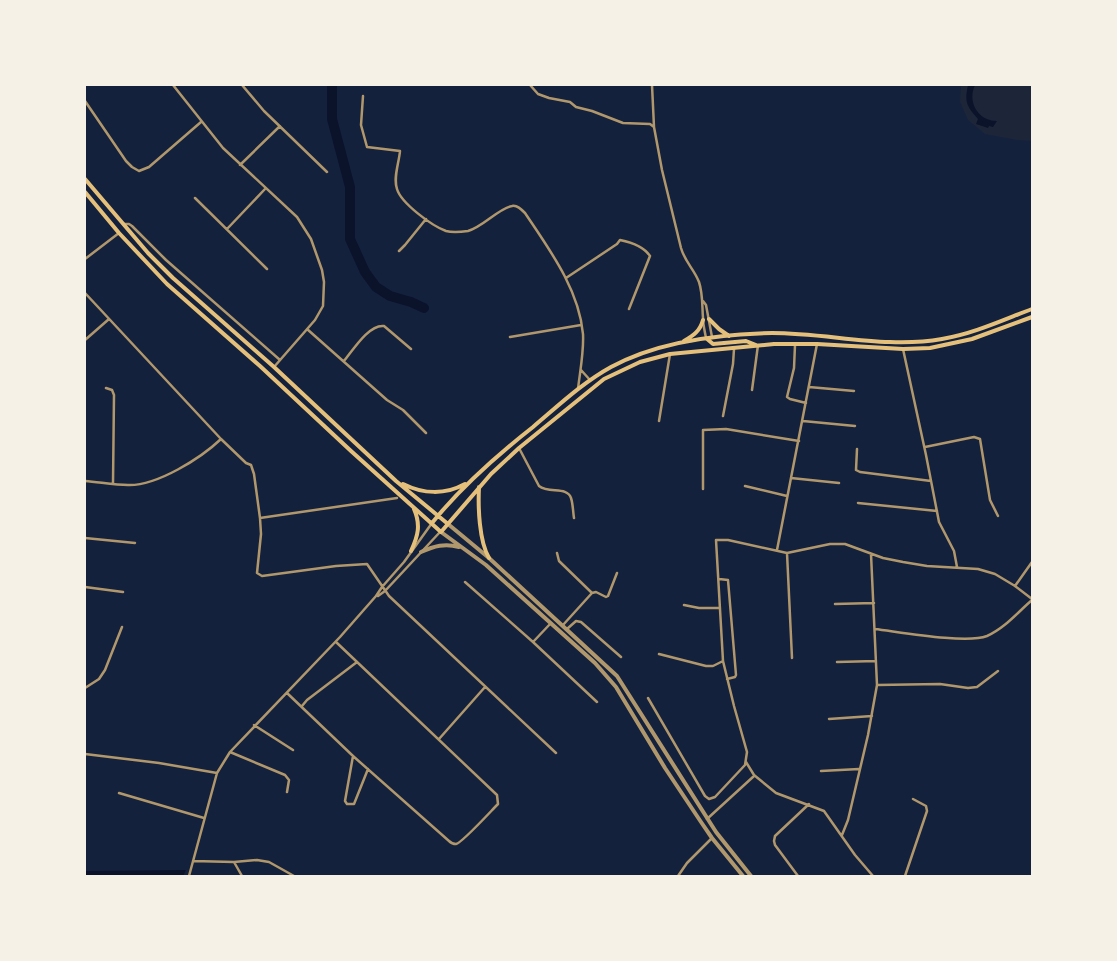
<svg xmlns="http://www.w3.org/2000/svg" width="1117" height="961" font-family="'Asap Condensed',sans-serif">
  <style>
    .green { fill: #1d2539 }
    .water { fill: #0b132b }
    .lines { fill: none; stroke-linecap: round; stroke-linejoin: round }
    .river { stroke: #0b132b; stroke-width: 10 }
    .minor { stroke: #b1986c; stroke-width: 2.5 }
    .tertiary { stroke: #b1986c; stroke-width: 4 }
    .secondary { stroke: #e5c07b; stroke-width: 4 }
  </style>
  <rect width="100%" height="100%" fill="#14213d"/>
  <!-- green -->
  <path class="green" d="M961 85H1032V141L1017 140 985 134 968 120 960 102Z"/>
  <!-- water -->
  <path class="water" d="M968 85H975C967 102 978 121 997 121L993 127 989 126 988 128 976 124 978 119C967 106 964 103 968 85Z
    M186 870 183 876H85V871Z"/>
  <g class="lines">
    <!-- river -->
    <path class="river" d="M332 85V119L350 187V239L365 272 376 287 390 296 411 302 424 308"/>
    <!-- minor -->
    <path class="minor" d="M173 85 223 148 297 217 311 239 322 270 324 282 323 306 315 320 274 367
      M242 85 264 111 327 172
      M530 85 538 94 549 98 570 102 576 107 592 111 623 123 650 124 654 127 662 170 681 248C685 262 694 269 699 282 703 294 702 306 703 318 703 325 705 332 706 338
      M652 85 654 127
      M363 96 361 125 367 147 400 151C399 163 393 178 397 189 401 203 432 226 446 231 453 233 461 232 468 231 483 227 499 208 512 206 517 205 521 209 525 213 549 249 579 289 583 334 584 352 580 371 578 389
      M85 101 126 161 132 167 139 171 149 167 201 122
      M240 165 280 126
      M195 198 267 269
      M124 224H129L132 226 166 260 280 360
      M227 229 265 189
      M399 251 405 245 426 219
      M85 259 119 233
      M566 278 617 244 620 240C630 242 644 247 650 256L629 309
      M85 293 221 439 246 463 251 465 254 474 260 518 261 534 257 573 262 576 336 566 367 564 389 596 556 753
      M703 301 706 305 712 337
      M307 329 387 400 403 410 426 433
      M510 337 581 325
      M85 340 109 319
      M795 345 794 368 787 397 790 399 806 403
      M903 349 926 455 939 522 954 551 957 567
      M344 361C353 350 369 324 384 326L411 349
      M581 370 590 380
      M809 387 854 391
      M106 388 112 390 114 395 113 483
      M752 390 758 345
      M723 416 733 364 734 349
      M659 421 670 354
      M803 421 855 426
      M925 447 974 437 980 439 990 500 998 516
      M519 448 539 486C549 494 567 486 571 498 573 504 573 512 574 518
      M857 449 856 470 860 472 931 481
      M791 478 839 483
      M85 481C99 482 114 485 128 485 157 486 201 458 221 439
      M745 486 787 496
      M703 489V430L726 429 799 441
      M858 503 937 511
      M260 518 397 498
      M85 538 135 543
      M777 550 817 344
      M557 553 559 561 592 593 563 625
      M787 553 792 658
      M719 579 728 580 736 675 735 677 727 679
      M465 582 533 642 597 702
      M1015 586 1032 562
      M85 587 123 592
      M592 593 596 592 606 597 608 596 617 573
      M378 596 385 591 440 532
      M835 604 874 603
      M684 605 699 608H720
      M567 629 576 621 581 622 621 657
      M875 629C900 632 966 644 987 636 1005 628 1018 612 1032 600
      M533 642 551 623
      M659 654 706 666H713L723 661
      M837 662 876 661
      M877 685 940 684 968 688 977 687 998 671
      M85 688 99 679 105 670 122 627
      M287 693 353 756 449 841C451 843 453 844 456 844 462 843 491 811 498 804L497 795 336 642
      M648 698 705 796 709 799 715 797 745 765 747 752 734 706 723 661 716 540H728L787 553 830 544H845L883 558 903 562 927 566 978 569 995 574 1015 586 1032 599
      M302 706 307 700 357 662
      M829 719 872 716
      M254 725 293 750
      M439 739 485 687
      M230 752 285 775 289 780 287 792
      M85 754 159 763 217 773
      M353 756 345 801 347 804H354L368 769
      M746 762 754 775 776 793 824 811 855 855 873 876
      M821 771 859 769
      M119 793 204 818
      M707 819 754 776
      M842 835 848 820 868 735 877 685 871 554
      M193 861 234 862 257 860 269 862 294 876
      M234 862 242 876
      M189 876 217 773 230 752 340 637 376 596 382 587 404 562 432 523
      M678 876 687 863 712 838
      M798 876 775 845 774 841 775 836 809 804
      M905 876 927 811 926 806 913 799"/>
    <!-- tertiary -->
    <path class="tertiary" d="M448 524 489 558 617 676 716 832 751 876
      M441 532 486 565 595 663 616 687 665 768 701 822 712 838 743 876
      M421 552C434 546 445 543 459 547"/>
    <!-- secondary -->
    <path class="secondary" d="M85 179 148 253 173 278 274 367 396 481 448 524
      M85 192 119 233 167 284 260 366 351 451 441 532 491 474 519 448 604 379 640 362 670 354 774 344H817L903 349 930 348 972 339 1032 317
      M709 319 719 329 729 336
      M706 338 713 344 746 341 756 345
      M684 341C694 335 700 331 703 320
      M403 484C423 494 445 495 465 484
      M479 487C478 507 479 541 489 558
      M432 523C461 487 496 456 533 427 558 406 582 383 611 367 659 341 718 334 772 333 829 333 886 349 942 339 973 334 1003 320 1032 309
      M411 551C418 536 421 525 414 509"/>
  </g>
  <!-- border -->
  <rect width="1117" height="961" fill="none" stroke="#f6f1e7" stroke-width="172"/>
</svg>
